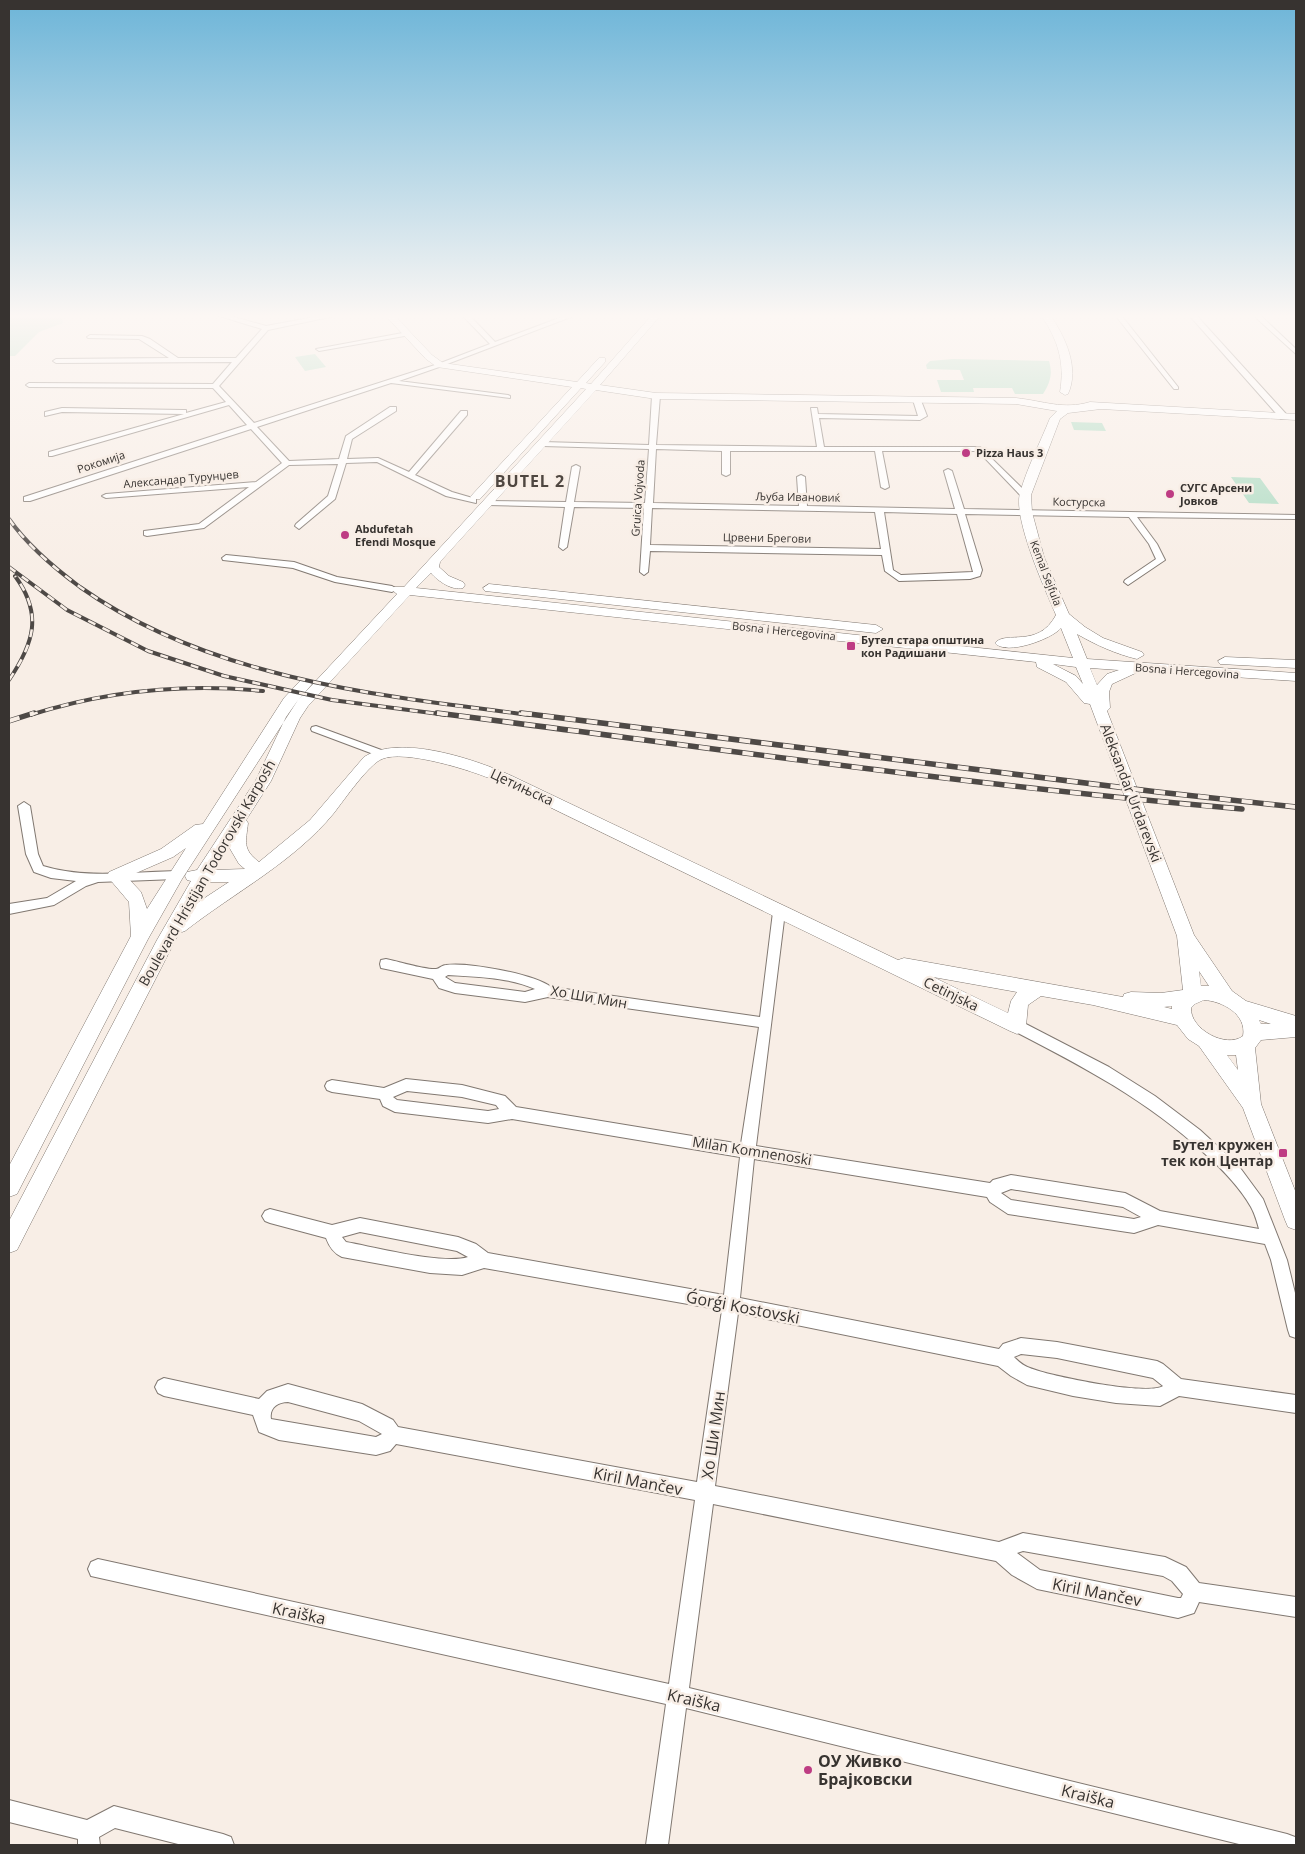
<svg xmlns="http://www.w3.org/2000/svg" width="1305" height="1854" font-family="'Open Sans',sans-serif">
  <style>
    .green { fill: #addbc2 }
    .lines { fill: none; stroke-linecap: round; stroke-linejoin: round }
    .street-casing { stroke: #817871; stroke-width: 2 }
    .secondary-casing { stroke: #817871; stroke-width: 1 }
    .street { fill: #fff; fill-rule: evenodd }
    .secondary { fill: #fff; fill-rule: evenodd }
    .rail-far1-casing { stroke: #4e4946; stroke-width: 4 }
    .rail-casing { stroke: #4e4946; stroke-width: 5.5 }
    .rail-far1 { stroke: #f8eee6; stroke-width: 2.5; stroke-dasharray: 8; stroke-linecap: butt }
    .rail { stroke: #f8eee6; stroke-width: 4; stroke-dasharray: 11; stroke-linecap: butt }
    .poi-dot { fill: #be3c83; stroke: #f8eee6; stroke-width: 2 }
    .labels { text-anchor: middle; stroke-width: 5; stroke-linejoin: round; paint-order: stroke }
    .far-poi-label { font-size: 11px; font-weight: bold; fill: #373330; stroke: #f8eee6; text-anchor: start }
    .far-street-label { font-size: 11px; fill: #373330; stroke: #f8eee6 }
    .street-label { font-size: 14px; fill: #373330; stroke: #f8eee6 }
    .poi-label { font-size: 14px; font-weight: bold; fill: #373330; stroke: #f8eee6; text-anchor: end }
    .far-district-label { font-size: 16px; font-weight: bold; letter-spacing: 1px; fill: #4e4640; stroke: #f8eee6 }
    .near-street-label { font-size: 16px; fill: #373330; stroke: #f8eee6 }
    .near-poi-label { font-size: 16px; font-weight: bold; fill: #373330; stroke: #f8eee6; text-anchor: start }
  </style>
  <rect width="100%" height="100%" fill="#f8eee6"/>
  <!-- green -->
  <path class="green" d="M9 315H62L63 323 39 332 15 356H9Z
    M315 354 326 367 305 371 295 357Z
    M953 359 1049 361C1053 374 1050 383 1043 394H1015L1012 388H973L974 392H941L937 380H964L960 370 927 369 926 365 930 361Z
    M1071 422 1102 423 1106 431 1074 430Z
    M1231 477 1260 478 1279 504 1249 503Z"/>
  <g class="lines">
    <defs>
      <path id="street" d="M216 315H227L266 326 325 315H339L268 330 219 386 254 423 438 364 490 344 462 315H469L495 342 567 315H576L442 366 399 381 508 395 510 396V398L391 383 257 427 289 461 339 459 346 436 390 407H396V411L352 439 347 459 378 458 409 472 461 411H467V415L415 475 452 492 476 499V503L446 496 377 462 346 463 335 499 299 529 295 526 296 524 328 496 338 464 289 465 204 528 147 536 144 535V531L199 524 249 487 106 498 102 496 106 494 256 482 282 463 251 429 30 501H24V497L247 425 229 405 52 456H49V452L184 414 62 412 45 416V412L62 408 183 410H186V413L226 402 213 388 29 387 26 385 29 383 213 384 232 362 56 363 53 361 56 359 169 358 139 339 88 338 87 337 90 335 142 336 150 339 178 358H236L262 329Z
        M1115 315H1121L1178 387V389H1174Z
        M1189 315H1196L1287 415V419H1281Z
        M1253 315H1260L1296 349V354Z
        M408 332 410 333V335L319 351 316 349Z
        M656 394 660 396 656 445 817 447 811 408H817L818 414 918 416 913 400 920 398 927 416 920 420 819 418 824 447H980L1029 495 1022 497 978 451H882L889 487 885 489 881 487 875 451H730V474L726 476 722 474V451L656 449 653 503 799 506 797 477 801 475 805 477 807 506 955 509 944 471 948 469 952 471 964 509 1296 515V519L1137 517 1157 544 1165 560 1128 585 1124 582 1125 580 1156 559 1149 544 1129 517 965 514 982 570 980 576 970 579 899 581 885 571 882 555 650 551 648 572 644 575 640 572 644 508 574 507 567 547 563 550 559 547 565 507 488 505 484 503 488 501 566 502 572 467 576 465 580 467 574 502 645 503 649 449 543 446 539 444 543 442 649 445 652 396ZM652 508 875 512 881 549 650 545ZM884 512 957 514 973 572 901 575 893 570Z
        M226 555 294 562 337 577 392 586 397 589 392 592 335 582 293 568 223 560 222 558Z
        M316 726 384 751 385 753 380 756 376 755 312 731 311 729 312 727Z
        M24 802 30 806 38 854 43 866C85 879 133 872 176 871L182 875 176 879 98 882 86 886 54 905 9 914V904L47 898 76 881 51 878 34 872 26 854 18 806Z
        M779 907 783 909 785 912 756 1146 990 1183 993 1180 1011 1175 1125 1193 1160 1211 1259 1229C1257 1222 1255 1214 1251 1207 1239 1186 1222 1169 1204 1153 1147 1100 1080 1065 1012 1030L1010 1026 1012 1022 1017 1020 1022 1022 1109 1067 1155 1096 1200 1130 1238 1165 1263 1199 1287 1260 1296 1297V1338L1290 1336 1288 1330 1271 1260 1265 1244 1158 1225 1134 1233 1008 1214 990 1202 987 1197 754 1159 740 1298 999 1349 1003 1344 1021 1338 1057 1342 1157 1361 1163 1364 1181 1379 1296 1395V1413L1179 1396 1160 1406 1116 1403 1073 1396 1027 1385 1011 1376 998 1366 738 1313 715 1486 999 1542 1023 1533 1165 1557 1186 1567 1199 1583 1296 1597V1617L1199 1602 1194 1613 1178 1618 1037 1589 1012 1575 996 1561 713 1504 689 1688 1287 1834 1295 1837 1296 1845H1243L686 1708 668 1845H646L666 1704 91 1576 88 1569 91 1562 98 1559 669 1684 695 1500 396 1444 390 1451 376 1455 279 1440 259 1432 253 1415 164 1396 158 1393 155 1387 158 1381 164 1378 259 1399 267 1391 288 1384 362 1404 393 1420 398 1427 697 1482 722 1310 484 1268 462 1275 430 1273 342 1257C333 1253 329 1246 326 1238L270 1223 265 1221 262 1216 265 1211 270 1209 332 1225 360 1218 458 1237 476 1244 488 1253 724 1295 740 1157 512 1119 488 1123 395 1112 383 1106 380 1099 332 1092 327 1090 325 1086 327 1082 332 1080 384 1088 406 1079 462 1085 505 1096 516 1107 741 1144 759 1027 548 997 525 1002 455 993 439 988 433 979 386 969 381 968 380 964 381 960 386 959C397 961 425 970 436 969 439 969 442 965 446 965 468 962 534 974 551 987L760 1017 773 912 775 909ZM448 975C476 977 509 977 535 989L525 992 455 983 445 977ZM407 1091 462 1097 496 1105 499 1109 488 1111 397 1100 393 1097ZM1011 1189 1123 1207 1141 1217 1134 1219 1011 1200 1001 1193ZM360 1232 457 1251 468 1257C444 1265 374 1247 346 1242L342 1237ZM1021 1354 1057 1358 1153 1378 1163 1386C1147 1396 1049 1376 1030 1368 1024 1366 1019 1362 1014 1357ZM288 1402 359 1421 382 1434 376 1437 271 1419C269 1408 278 1402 288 1402ZM1023 1551 1163 1576 1172 1581 1183 1594 1181 1598H1178L1040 1570 1017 1553Z
        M9 1800 87 1820 114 1806 223 1834 231 1837 234 1845H182L115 1828 99 1837 100 1845H78V1839L9 1822Z"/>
      <path id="secondary" d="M385 315H394L432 355 443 363 577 382 599 358H605V362L586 383 591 384 652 315H661L600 385 656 393 1016 398C1044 401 1063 410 1090 402L1296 414V420L1101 409 1068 413 1060 419 1031 495 1032 512 1044 557 1069 614 1085 627 1103 638 1142 652 1144 655 1137 659C1116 654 1096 645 1077 634L1087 659 1296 673V681L1140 671 1112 684 1109 692 1110 708 1107 711 1194 935 1232 991 1246 1001 1296 1016V1037L1261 1040 1255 1048 1261 1104 1296 1193V1230L1288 1227 1285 1220 1243 1108 1199 1046 1188 1039 1177 1025 1093 1005 1041 996 1028 1005 1026 1026 1024 1031 1017 1034 1010 1031 496 781C474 771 404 749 382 759 369 764 344 800 334 813 294 862 235 892 185 931L179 933 17 1250 9 1253V1221L157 940 191 881 187 880 185 876 187 872 197 870 256 780 286 717 298 700 182 879 148 939 17 1194 9 1197V1166L131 936 129 902 107 876 109 872 161 849 195 825 203 824 284 698 300 681H310L312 684 299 699 397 594 392 590 394 587H404L586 389 581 388 480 499H472L470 497 472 495 572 387 437 367 426 359ZM596 390 656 399 1016 404 1057 411 1050 418C1040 443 1027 468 1020 493 1013 519 1045 589 1056 615 1038 649 1006 630 995 643 1006 656 1052 639 1061 628L1073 658 416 588 431 573C438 581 452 591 463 588L465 585 463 582 449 576 439 567 440 562ZM410 595 1036 662 1037 667 1066 682 1084 703 1090 704 1177 936 1183 990 1161 993 1131 992 1124 994 1123 997 904 958 898 960 512 776C477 760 399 733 364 757L310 820 259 862C242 849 246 842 248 823L246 820 271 781 300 718 308 706ZM1053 664 1076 667 1083 684 1076 676ZM1090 668 1119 670 1107 674 1097 685ZM229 847 239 864 245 869 214 870ZM186 848 147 909 141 892 127 877 173 857ZM207 882H229L194 905ZM1199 971 1209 986H1201ZM933 977 1017 992 1011 1001 1008 1013ZM1204 1000C1222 1001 1247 1014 1243 1036 1226 1049 1190 1029 1191 1008L1195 1004ZM1172 1006V1009L1164 1007ZM1259 1020 1271 1024H1261ZM1227 1055H1236L1238 1070Z
        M1041 315H1050C1065 336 1080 368 1068 394L1065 395 1060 392C1065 362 1058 340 1041 315Z
        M489 584 876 625 883 629 876 633 485 591 483 588Z
        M1225 657 1296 660V668L1220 664 1218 661Z"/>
    </defs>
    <!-- street casing -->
    <use href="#street" class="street-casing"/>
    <!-- secondary casing -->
    <use href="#secondary" class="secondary-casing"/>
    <!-- street -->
    <use href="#street" class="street"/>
    <!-- secondary -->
    <use href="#secondary" class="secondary"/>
    <defs>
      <path id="rail-far1" d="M9 519C28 546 53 567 80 587 209 678 378 696 531 715
        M9 567 67 610 148 651 224 676 332 700 447 715
        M9 680C34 643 43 614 15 576
        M30 715C106 691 184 683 263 691"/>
      <path id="rail" d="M437 713C705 747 973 786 1242 809
        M521 713 1158 792 1296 807
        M9 721 34 713"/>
    </defs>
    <!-- rail-far1 casing -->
    <use href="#rail-far1" class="rail-far1-casing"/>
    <!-- rail casing -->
    <use href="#rail" class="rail-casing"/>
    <!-- rail-far1 -->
    <use href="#rail-far1" class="rail-far1"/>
    <!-- rail -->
    <use href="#rail" class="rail"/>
  </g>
  <!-- sky -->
  <linearGradient id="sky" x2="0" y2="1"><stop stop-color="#6db5d8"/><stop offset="0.55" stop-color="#fcf7f4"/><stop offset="1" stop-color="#fcf7f4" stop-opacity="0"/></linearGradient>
  <rect width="1305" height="575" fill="url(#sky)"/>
  <!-- markers -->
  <g class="poi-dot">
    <circle cx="966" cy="453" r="5"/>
    <circle cx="1170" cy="494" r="5"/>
    <circle cx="345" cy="535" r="5"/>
    <rect x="846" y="641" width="10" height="10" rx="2.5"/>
    <rect x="1278" y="1148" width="10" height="10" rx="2.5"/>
    <circle cx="808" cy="1770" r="5"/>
  </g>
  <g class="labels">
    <!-- far-poi labels -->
    <g class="far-poi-label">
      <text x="976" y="457">Pizza Haus 3</text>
      <text x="1180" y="492">СУГС Арсени<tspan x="1180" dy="13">Јовков</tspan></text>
      <text x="355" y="533">Abdufetah<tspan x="355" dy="13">Efendi Mosque</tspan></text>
      <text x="861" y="644">Бутел стара општина<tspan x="861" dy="13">кон Радишани</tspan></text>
    </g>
    <!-- far-street labels -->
    <g class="far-street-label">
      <text transform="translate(101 462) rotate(-18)" y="4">Рокомија</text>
      <text transform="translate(181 479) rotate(-5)" y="4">Александар Турунџев</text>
      <text transform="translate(798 497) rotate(1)" y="4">Љуба Ивановиќ</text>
      <text transform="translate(638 498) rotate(-86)" y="4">Gruica Vojvoda</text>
      <text transform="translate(1079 502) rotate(1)" y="4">Костурска</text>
      <text transform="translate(767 538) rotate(1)" y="4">Црвени Брегови</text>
      <text transform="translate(1046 573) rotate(69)" y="4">Kemal Sejfula</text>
      <text transform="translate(784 631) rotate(6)" y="4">Bosna i Hercegovina</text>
      <text transform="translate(1187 671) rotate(4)" y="4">Bosna i Hercegovina</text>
    </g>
    <!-- street labels -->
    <g class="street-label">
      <text transform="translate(522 787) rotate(25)" y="5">Цетињска</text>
      <text transform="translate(1131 793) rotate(69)" y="5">Aleksandar Urdarevski</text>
      <text transform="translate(207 873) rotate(-60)" y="5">Boulevard Hristijan Todorovski Karposh</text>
      <text transform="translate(951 994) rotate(26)" y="5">Cetinjska</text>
      <text transform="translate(589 997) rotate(10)" y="5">Хо Ши Мин</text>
      <text transform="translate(752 1151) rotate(9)" y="5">Milan Komnenoski</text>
    </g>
    <!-- poi labels -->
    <g class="poi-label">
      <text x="1273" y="1150">Бутел кружен<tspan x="1273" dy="16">тек кон Центар</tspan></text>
    </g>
    <!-- far-district labels -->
    <g class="far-district-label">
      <text x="530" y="487">BUTEL 2</text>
    </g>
    <!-- near-street labels -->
    <g class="near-street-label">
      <text transform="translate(743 1307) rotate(11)" y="6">Ǵorǵi Kostovski</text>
      <text transform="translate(713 1435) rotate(-82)" y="6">Хо Ши Мин</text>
      <text transform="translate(638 1481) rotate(11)" y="6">Kiril Mančev</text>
      <text transform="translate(1097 1592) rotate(11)" y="6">Kiril Mančev</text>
      <text transform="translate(299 1613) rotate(12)" y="6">Kraiška</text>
      <text transform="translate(694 1700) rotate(13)" y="6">Kraiška</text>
      <text transform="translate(1088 1796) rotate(14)" y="6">Kraiška</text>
    </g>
    <!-- near-poi labels -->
    <g class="near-poi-label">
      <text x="818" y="1767">ОУ Живко<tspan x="818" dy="18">Брајковски</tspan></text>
    </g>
  </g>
  <!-- border -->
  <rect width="1305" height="1854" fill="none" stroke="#373330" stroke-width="20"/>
</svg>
